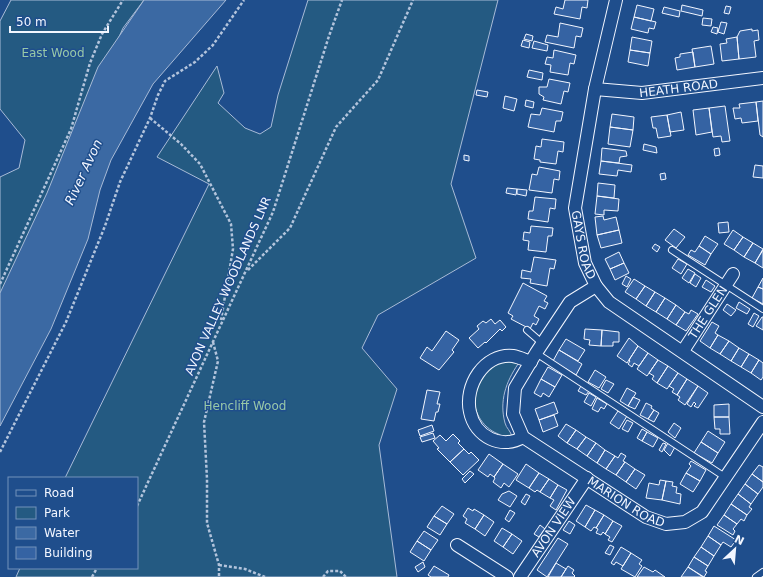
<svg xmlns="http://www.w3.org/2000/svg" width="763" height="577" font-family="'DejaVu Sans',sans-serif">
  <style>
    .green { fill: #245a82; stroke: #a8bbd7 }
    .water { fill: #3b69a3; stroke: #a8bbd7 }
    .building { fill: #3563a3; stroke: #f2f6ff }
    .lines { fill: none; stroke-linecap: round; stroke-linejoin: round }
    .lane-casing { stroke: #f2f6ff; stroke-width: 8 }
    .street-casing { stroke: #f2f6ff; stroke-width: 14 }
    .path { stroke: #b3c4dc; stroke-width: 2.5; stroke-dasharray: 3 2; stroke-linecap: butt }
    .lane { stroke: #1f4e8c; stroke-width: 6 }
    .street { stroke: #1f4e8c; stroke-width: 12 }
    .labels { text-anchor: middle; stroke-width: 3; stroke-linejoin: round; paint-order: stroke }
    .park-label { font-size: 12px; fill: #97c8a6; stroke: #1f4e8c }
    .street-label { font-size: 12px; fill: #f2f6ff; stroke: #1f4e8c }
    .water-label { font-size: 13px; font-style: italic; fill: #f2f6ff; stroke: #1f4e8c }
  </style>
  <rect width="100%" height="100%" fill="#1f4e8c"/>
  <!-- green -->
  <path class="green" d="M11 0H144L123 28 0 304V177L19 168 25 140 0 109V21Z
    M308 0H498L451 184 476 258 378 315 362 348 397 389 379 445 397 577H16L20 568H137V478H65L209 184 157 157 217 66 224 93 218 103 245 128 260 134 271 127 278 95Z
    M517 361 518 364C506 382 499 401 505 423 506 428 511 431 512 437 471 435 459 380 496 363 501 361 511 362 517 361Z"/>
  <!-- water -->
  <path class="water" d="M144 0H226L153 84 111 160 100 190 88 239 51 329 0 426V293L47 193 98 67Z"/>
  <!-- building -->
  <path class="building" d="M565 0H588L587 8 582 7 580 19 554 14 556 7 563 9Z
    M637 5 654 9 651 21 634 17Z
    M682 5 703 10 702 16 681 11Z
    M726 6 731 7 729 14 724 13Z
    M664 7 680 11 679 17 662 13Z
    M634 17 656 22 654 29 649 28 648 33 631 29Z
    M703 18 712 19 711 26 702 25Z
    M721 22 727 23 724 34 718 32Z
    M560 23 583 28 581 37 576 36 574 48 545 42 547 35 558 37Z
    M713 27 718 28 717 34 711 32Z
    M752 29V31L758 30 759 40 754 41 756 57 739 59 737 37 740 31Z
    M526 34 533 36 532 41 524 39Z
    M632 37 652 41 650 53 630 50Z
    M737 37 739 59 722 61 720 44 727 43 726 39Z
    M523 40 530 42 529 48 521 46Z
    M534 41 548 45 547 51 532 48Z
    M711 46 714 64 695 67 692 49Z
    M554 50 576 55 574 64 570 63 568 75 550 72 551 65 545 64 547 57 553 58Z
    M630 50 650 53 648 66 628 62Z
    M693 52 695 67 677 70 675 58 680 57V54Z
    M529 70 543 73 542 80 527 77Z
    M549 79 570 83 568 92 564 91 561 104 543 100 544 97 539 94V87H547Z
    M477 90 488 92 487 97 476 95Z
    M505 96 517 99 514 111 503 108Z
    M526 100 534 102 533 108 525 106Z
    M763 101V137L760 135 756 102Z
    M756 102 758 121 742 123 741 118 735 119 733 108H740L739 104Z
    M725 106 730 141 722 142 721 136 713 137 709 108Z
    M542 108 563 112 561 121H556L554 132 528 127 531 114 540 115Z
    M709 108 712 132 696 135 693 110Z
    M681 112 684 130 670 132 667 115Z
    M612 114 634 117 633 130 610 127Z
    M667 115 671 136 658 138 656 128H653L651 117Z
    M610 127 633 130 630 147 608 144Z
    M542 139 564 142 563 152 558 151 556 164 540 162V160L534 159 536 146 541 147Z
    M644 144 656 147 657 153 643 150Z
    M602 148 626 151 627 156 620 157 619 163 601 161Z
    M719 148 720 155 715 156 714 149Z
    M464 155 469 156V161L464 160Z
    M601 161 632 165 631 172 618 170 617 176 599 174Z
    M755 165 763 166V178L753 177Z
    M539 167 560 171 559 180 554 179 552 193 529 190 532 174 537 175Z
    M665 173 666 179 661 180 660 174Z
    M598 183 615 185 614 198 597 196Z
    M507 188 517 189 516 195 506 193Z
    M517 189 527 190 526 196 517 194Z
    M597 196 619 199 618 211 604 210V215L595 214Z
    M535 197 556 199 555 209 550 208 548 222 528 219 529 211H533Z
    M603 216 604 220 616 217 619 230 597 235 595 217Z
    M728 222 729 232 719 233 718 223Z
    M531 226 553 228 552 236H548L546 252 528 250 529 241 523 240 524 232 530 233Z
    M674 229 685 237 676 248 665 240Z
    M619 230 622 243 601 248 597 235Z
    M733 230 743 237 734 250 724 244Z
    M705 236 718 244 711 254 699 246Z
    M743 237 753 243 744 257 734 250Z
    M753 243 763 249 755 263 744 257Z
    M655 244 660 247 657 252 652 248Z
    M699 246 711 254 705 265 688 255 691 250 695 252Z
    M763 250V268L755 263Z
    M619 252 624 263 610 269 605 259Z
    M534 257 556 260 554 269 550 268 547 286 530 283 531 279 521 278 522 270 531 272Z
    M678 259 687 264 681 274 672 268Z
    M624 263 629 273 615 280 610 269Z
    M688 269 695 273 689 283 682 278Z
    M695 274 701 278 696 287 690 283Z
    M626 276 631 279 627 287 622 284Z
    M763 278V289L758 287Z
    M634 279 645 286 636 299 625 292Z
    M706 280 715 286 711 292 702 287Z
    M523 283 547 296 544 301 548 303 545 309 539 306 534 316 539 319 536 325 533 323 530 329 511 319 513 316 508 313Z
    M645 286 655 292 646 306 636 299Z
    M758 287 763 289V304L752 298Z
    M655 292 665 298 656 312 646 306Z
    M665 298 676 305 667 319 656 312Z
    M739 302 750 309 747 314 736 308Z
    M727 304 736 310 731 316 723 310Z
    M676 305 685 312 676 325 667 319Z
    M691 310 698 314 686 331 676 325 685 312 689 314Z
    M754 313 759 316 753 327 748 324Z
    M762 317H763V330L756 326Z
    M491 319 495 324 500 320 506 327 502 331 500 329 486 343 485 342 478 348 469 338 479 329 477 326 483 321 486 323Z
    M712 322 719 326 715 333 718 335 710 348 700 341Z
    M585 329 602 330 601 346 589 345 590 340 584 339Z
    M602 330 619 332V342H613V346H601Z
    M446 331 459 340 452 350 454 352 439 370 420 358 427 347 432 351Z
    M718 335 729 341 720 354 710 348Z
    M629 338 638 346 627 363 617 356Z
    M566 339 585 350 578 361 559 350Z
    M729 341 739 348 731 361 720 354Z
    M638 346 648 353 639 366 634 363 632 367 628 364 630 361 629 360Z
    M739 348 749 354 741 367 731 361Z
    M559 350 582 364 576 375 553 361Z
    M648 353 658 360 647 376 637 369Z
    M749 354 759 360 751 373 741 367Z
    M658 360 668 366 657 383 652 379 654 376 649 373Z
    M759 360 763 363V377L761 380 751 373Z
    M668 366 678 373 667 389 657 383Z
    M548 367 562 375 555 387 541 379Z
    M595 370 606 377 599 388 588 382Z
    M678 373 687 379 677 395 672 392 674 389 669 386Z
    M541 379 555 387 549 397 543 393 541 397 534 393Z
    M687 379 698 386 685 405 678 400 680 397 677 395Z
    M606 380 614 384 608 393 601 389Z
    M581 386 589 391 586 395 578 391Z
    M698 386 708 393 698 408 694 406 696 404 694 402 691 407 687 404Z
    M627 388 636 393 628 406 620 401Z
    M427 390 440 392 437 404H440L438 412H436L434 421 421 419Z
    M589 393 596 397 591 406 584 402Z
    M633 397 640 400 635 409 628 406Z
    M597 398 607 404 604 409 601 407 598 412 592 409Z
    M554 402 558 413 539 420 535 409Z
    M646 403 652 406 651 408 654 410 648 419 640 415Z
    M729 404V417H714V405Z
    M654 410 659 413 654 422 648 419Z
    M618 411 627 416 619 429 610 423Z
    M554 415 558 426 543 432 539 420Z
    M714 417H729L730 434H720V429H715Z
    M627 420 633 423 628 432 622 429Z
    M674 423 681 428 675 438 668 432Z
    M566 424 576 430 567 443 558 436Z
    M432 425 434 431 420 436 418 430Z
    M642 429 647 432 642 441 637 438Z
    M576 430 586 437 577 449 567 443Z
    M708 431 725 442 718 453 701 442Z
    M647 432 658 438 653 447 642 441Z
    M433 433 435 438 422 442 420 437Z
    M453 434 460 441 458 443 464 449 450 462 437 449 439 448 433 441 440 435 446 441Z
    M586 437 596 443 587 456 577 449Z
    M701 442 718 453 712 463 694 453Z
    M596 443 605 450 597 463 587 456Z
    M663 443 666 444 662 452 659 450Z
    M668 443 675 447 670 456 664 450Z
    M464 449 469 454 471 452 479 460 463 475 450 462Z
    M605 450 615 456 606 469 597 463Z
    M621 453 626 456 623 461 625 462 616 475 606 469 615 456 618 458Z
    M489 454 503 464 494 477 490 474 488 477 478 470Z
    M691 461 706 470 700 481 686 473 691 466 689 464Z
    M625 462 635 469 626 482 616 475Z
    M503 464 518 474 509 487 504 483 501 488 493 482 495 478 494 477Z
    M526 464 539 473 529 488 516 480Z
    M759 465 763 467V482L752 474Z
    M635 469 645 475 636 489 626 482Z
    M470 471 474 474 465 483 462 479Z
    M539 473 549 479 540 492 537 490 535 492 529 488Z
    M686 473 700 481 693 492 680 484Z
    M752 474 763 482V487L758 494 745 484Z
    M549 479 558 485 550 498 540 492Z
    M660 480 666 481 662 500 646 498 649 483 659 485Z
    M666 481 673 482 672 486 677 487 676 493 681 494 680 504 662 500Z
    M745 484 758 494 751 504 738 494Z
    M558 485 567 490 556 510 550 506 554 500 550 498Z
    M509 491 517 496 510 507 498 500 502 494Z
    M526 494 530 496 525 505 521 502Z
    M738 494 751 504 749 507 752 509 747 515 731 504Z
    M731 504 747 515 744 521 741 519 737 524 724 515Z
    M586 505 595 510 585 527 576 521Z
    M442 506 454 514 447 524 434 516Z
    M468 508 473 511 474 509 484 515 475 529 465 523 467 519 463 516Z
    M510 510 515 513 509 522 505 519Z
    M595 510 604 515 596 528 594 527 591 531 585 527Z
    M484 515 494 522 485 536 475 529Z
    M604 515 613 521 605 534 603 532 601 535 596 533 598 529 596 528Z
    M724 515 737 524 733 529 735 531 733 535 717 525Z
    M434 516 447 524 440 535 427 527Z
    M569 521 575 525 570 534 563 530Z
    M613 521 622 526 612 542 608 540 610 537 605 534Z
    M540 525 545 529 539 537 534 534Z
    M714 526 736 540 731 547 723 542 721 545 708 536Z
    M502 528 512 534 503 547 494 541Z
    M424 531 438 540 431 550 417 541Z
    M512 534 522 541 513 554 503 547Z
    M708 536 721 545 714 556 701 547Z
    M558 538 568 544 547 577 537 570Z
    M417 541 431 550 424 561 410 552Z
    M610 545 614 547 610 555 605 553Z
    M621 547 631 553 623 566 616 562 614 565 611 563Z
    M701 547 714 556 708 566 694 557Z
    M631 553 642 560 639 564 642 566 635 577 621 569Z
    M694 557 708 566 705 571 707 572 704 577 688 567Z
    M423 562 425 567 418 572 415 567Z
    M556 563 566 569 561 577H548Z
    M434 566 449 575 448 577H431L428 575Z
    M568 566 574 570 572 573 575 576 574 577H561Z
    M644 567 653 572 655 570 665 577H637Z
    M688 567 703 577H681Z"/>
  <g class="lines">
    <defs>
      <path id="lane" d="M672 250 763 309
        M527 330 542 343
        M536 353 725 477
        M756 577 763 572"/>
      <g id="street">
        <path id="s1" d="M616 0 595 89 575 208 585 263 596 286 609 302 763 407"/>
        <path id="s2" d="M595 89 642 93 763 78"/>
        <path id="s3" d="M596 286 570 302 536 353 515 388 513 414 523 437 646 517 666 524 685 522 702 512 763 422"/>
        <path id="s4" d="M683 351 733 274"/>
        <path d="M523 437C502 450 475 437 470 412 464 386 484 353 513 356 519 357 525 360 531 362"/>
        <path d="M457 545 507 577"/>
        <path id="s5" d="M520 577 587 478"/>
      </g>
    </defs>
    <!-- lane casing -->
    <use href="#lane" class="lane-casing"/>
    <!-- street casing -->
    <use href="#street" class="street-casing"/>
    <!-- path -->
    <path class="path" d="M150 118 181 144 200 164 231 224 233 249 221 320
      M248 270 290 228 336 127 378 80 413 0
      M0 284 71 129 90 63 102 34 123 0
      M213 342 218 361 204 422 207 479V523L219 565V577
      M0 452 66 322 105 226 120 182 150 118 158 95 165 81 195 62 213 45 244 0
      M137 506 273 212 329 36 342 0
      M219 565 245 569 265 577
      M92 577 97 568
      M323 577 328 571H340L346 577"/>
    <!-- lane -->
    <use href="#lane" class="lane"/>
    <!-- street -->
    <use href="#street" class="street"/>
  </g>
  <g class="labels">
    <!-- park labels -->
    <g class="park-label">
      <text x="53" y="57">East Wood</text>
      <text x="245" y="410">Hencliff Wood</text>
    </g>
    <!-- street labels -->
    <g class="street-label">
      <text dy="4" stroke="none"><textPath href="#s2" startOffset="84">HEATH ROAD</textPath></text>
      <text dy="4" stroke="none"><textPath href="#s1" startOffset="250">GAYS ROAD</textPath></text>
      <text transform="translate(228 286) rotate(-66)" y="4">AVON VALLEY WOODLANDS LNR</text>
      <text dy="4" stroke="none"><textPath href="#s4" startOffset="46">THE GLEN</textPath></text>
      <text dy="4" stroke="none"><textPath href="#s3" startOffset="306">MARION ROAD</textPath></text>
      <text dy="4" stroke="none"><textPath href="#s5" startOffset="60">AVON VIEW</textPath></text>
    </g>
    <!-- water labels -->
    <g class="water-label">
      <text transform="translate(83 172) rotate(-65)" y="5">River Avon</text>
    </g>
  </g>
  <!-- legend -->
  <rect x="8" y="477" width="130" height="92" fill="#1f4e8c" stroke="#7391ba"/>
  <rect x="16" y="490" width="20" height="6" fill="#1f4e8c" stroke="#7391ba"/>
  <text x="44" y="497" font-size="12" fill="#f2f6ff">Road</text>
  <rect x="16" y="507" width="20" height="12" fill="#245a82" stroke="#7391ba"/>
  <text x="44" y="517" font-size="12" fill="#f2f6ff">Park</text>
  <rect x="16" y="527" width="20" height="12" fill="#3b69a3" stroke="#7391ba"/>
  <text x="44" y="537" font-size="12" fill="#f2f6ff">Water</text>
  <rect x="16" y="547" width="20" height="12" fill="#3563a3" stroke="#7391ba"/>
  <text x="44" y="557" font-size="12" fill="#f2f6ff">Building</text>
  <!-- north arrow -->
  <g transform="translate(735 549) rotate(26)" stroke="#1f4e8c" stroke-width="3" paint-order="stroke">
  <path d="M0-3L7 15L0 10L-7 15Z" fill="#f2f6ff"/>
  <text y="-6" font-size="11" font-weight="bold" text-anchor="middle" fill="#f2f6ff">N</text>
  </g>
  <!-- scale -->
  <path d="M10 26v6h98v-6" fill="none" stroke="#f2f6ff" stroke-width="2"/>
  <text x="16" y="26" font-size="12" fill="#f2f6ff" stroke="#1f4e8c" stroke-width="3" paint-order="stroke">50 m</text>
</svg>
